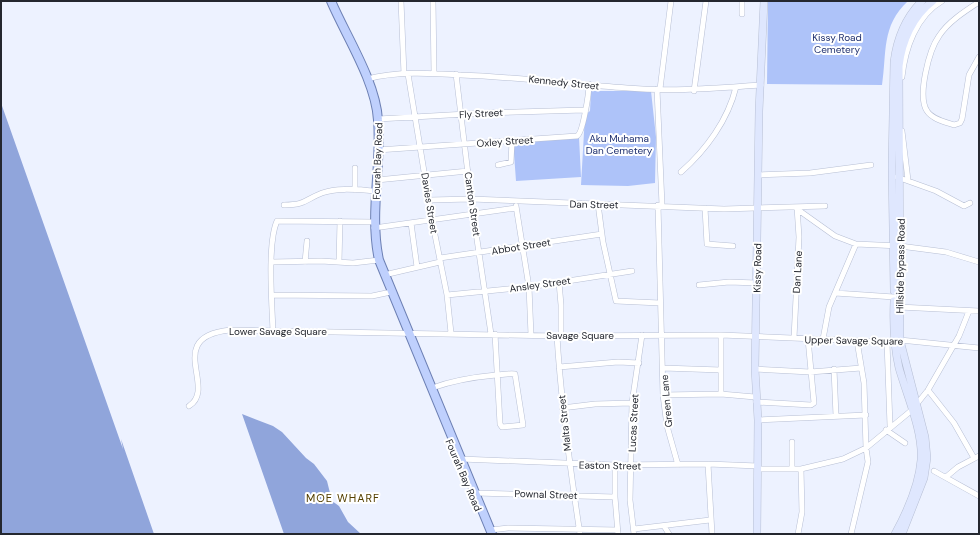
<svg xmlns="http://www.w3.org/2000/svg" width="980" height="535" font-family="'DM Sans',sans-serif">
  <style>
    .green { fill: #aec3f9 }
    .water { fill: #90a5db }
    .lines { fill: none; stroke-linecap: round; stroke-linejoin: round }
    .street-casing { stroke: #b7bfd4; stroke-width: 6 }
    .secondary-casing { stroke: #b7bfd4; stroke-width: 8 }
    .primary-casing { stroke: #6d80b4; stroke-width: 10 }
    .street { stroke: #fff; stroke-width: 5 }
    .secondary { stroke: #dfe7fe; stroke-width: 7 }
    .primary { stroke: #bfd0fd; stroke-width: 8 }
    .labels { text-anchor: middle; stroke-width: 4; stroke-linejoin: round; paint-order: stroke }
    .park-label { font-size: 10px; fill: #1d2e6d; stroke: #fff }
    .street-label { font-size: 10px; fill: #24272f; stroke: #fff }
    .neighbourhood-label { font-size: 11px; letter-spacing: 1px; fill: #554000; stroke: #fff }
  </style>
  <rect width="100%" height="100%" fill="#edf2ff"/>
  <!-- green -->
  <path class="green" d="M768 1H908C881 26 887 53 882 85L767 84Z
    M591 91H651L656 137 655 183 628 186 581 185 585 115 590 111Z
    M579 137 581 177 516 181 513 140Z"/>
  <!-- water -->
  <path class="water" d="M1 103 123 449 121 439 154 534H1Z
    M242 414 273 426 282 432 306 458 314 464 327 481 332 501 339 506 348 522 361 534H284Z"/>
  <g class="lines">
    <defs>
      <path id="street" d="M401 1 404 74
        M433 1 434 73
        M979 2C965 11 948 22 939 36 929 50 917 96 927 111 932 119 945 122 954 125L960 123 962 119 969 75 979 57
        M742 14V1
        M408 74 432 220 447 295 451 333
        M456 74 471 199 491 334
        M902 77C905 49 916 16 942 1
        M367 79C397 71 430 73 461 75 517 77 572 84 627 88 673 92 715 88 761 85
        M657 89 662 205
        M660 89 671 1
        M694 91 706 1
        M378 119 484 113 584 110
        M902 131 908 180
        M378 150 577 136C583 133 589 93 589 84
        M498 165 511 162 512 141
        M681 172C706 150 728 120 736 87
        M758 175 810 173 871 165
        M897 177 936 191 964 206 970 203
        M377 180 468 171
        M355 190V168
        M430 200 471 199 724 209 825 206
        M598 204 603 242 616 301 660 303
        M284 205C306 205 304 200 322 193 339 187 359 190 376 191
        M658 205 663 395 667 426 678 465
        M516 206 529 287 531 335
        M705 208 707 244 733 246
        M797 209 835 236 856 244 900 246 946 252 979 262
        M411 223 417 267
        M374 228 516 208
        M440 258 602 234
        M272 262 321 261 353 263 379 260
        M305 262 307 241
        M339 262 340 221
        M384 275 440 262
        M559 282 561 305V336
        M699 285 729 282 757 283
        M835 293 894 297
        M272 295 372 296 391 292
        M447 295 529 287 632 271
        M899 307 979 311
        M273 331C272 305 267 243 277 221L374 222
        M721 335V394
        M557 336C561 403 570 468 580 534
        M794 338 799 237 797 207
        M823 339 829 307 856 244
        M887 342 890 426
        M559 367 618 362 639 363
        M663 368 721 370
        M755 369 810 372 861 368
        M834 369 836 416
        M432 388C454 380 474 377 496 375 503 375 509 373 515 374L523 425 502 427 500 424 495 334
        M928 390 954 423 974 458
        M663 395 721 394 755 397
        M756 402 811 405 814 403 808 339
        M189 406C218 388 163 337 230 330L557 336 721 335 887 342 900 340 979 348
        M562 408 595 404 632 403
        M758 420 866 415
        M886 430 905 443
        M461 459 615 465 708 464 758 466
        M708 464 712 534
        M615 465V497L618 534
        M758 469H801L843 459 866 448 912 410 928 390 959 336 969 311
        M792 469V442
        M934 471 979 496
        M946 477 958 467 979 456
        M476 493 615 497
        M664 526 669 534
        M634 529 710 520
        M491 530 508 528 618 530
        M634 534 630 500 632 403 642 335
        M798 534 802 512 801 469
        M851 534 868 462 866 448 864 383 857 341"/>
      <path id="secondary" d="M894 291 892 166 894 62C897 38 905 18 922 1
        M894 301C893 324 894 346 899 368 907 396 923 431 921 460 919 485 907 512 895 534
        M757 534 758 420 755 369 759 111 764 1
        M902 534 924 478 927 458 925 437 900 340 899 66C902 41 913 16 933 1"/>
      <path id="primary" d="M331 1C346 36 376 82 378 120 382 166 369 213 379 260L492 534"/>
    </defs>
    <!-- street casing -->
    <use href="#street" class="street-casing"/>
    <!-- secondary casing -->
    <use href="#secondary" class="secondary-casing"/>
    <!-- primary casing -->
    <use href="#primary" class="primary-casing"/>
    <!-- street -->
    <use href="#street" class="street"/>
    <!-- secondary -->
    <use href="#secondary" class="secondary"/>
    <!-- primary -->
    <use href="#primary" class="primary"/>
  </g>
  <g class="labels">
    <!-- park labels -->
    <g class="park-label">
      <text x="837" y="41">Kissy Road<tspan x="837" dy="12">Cemetery</tspan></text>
      <text x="619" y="142">Aku Muhama<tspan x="619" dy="12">Dan Cemetery</tspan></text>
    </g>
    <!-- street labels -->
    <g class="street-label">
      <text transform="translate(564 82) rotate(6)" y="4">Kennedy Street</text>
      <text transform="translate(481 113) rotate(-3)" y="4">Fly Street</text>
      <text transform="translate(505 141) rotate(-4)" y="4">Oxley Street</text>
      <text transform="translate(377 161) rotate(-88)" y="4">Fourah Bay Road</text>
      <text transform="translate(430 203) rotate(81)" y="4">Davies Street</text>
      <text transform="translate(473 204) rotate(82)" y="4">Canton Street</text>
      <text transform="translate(594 204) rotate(1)" y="4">Dan Street</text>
      <text transform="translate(521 246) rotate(-9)" y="4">Abbot Street</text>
      <text transform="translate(900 266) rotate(-89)" y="4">Hillside Bypass Road</text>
      <text transform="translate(757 268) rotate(-89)" y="4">Kissy Road</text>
      <text transform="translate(797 272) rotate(-87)" y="4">Dan Lane</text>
      <text transform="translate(540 284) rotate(-8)" y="4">Ansley Street</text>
      <text x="278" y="335">Lower Savage Square</text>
      <text x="580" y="339">Savage Square</text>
      <text transform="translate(854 340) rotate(1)" y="4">Upper Savage Square</text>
      <text transform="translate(666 401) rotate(-95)" y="4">Green Lane</text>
      <text transform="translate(564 423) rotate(-96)" y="4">Malta Street</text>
      <text transform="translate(633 423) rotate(-87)" y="4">Lucas Street</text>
      <text transform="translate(610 465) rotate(1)" y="4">Easton Street</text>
      <text transform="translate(464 475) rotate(67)" y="4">Fourah Bay Road</text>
      <text transform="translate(546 494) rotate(2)" y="4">Pownal Street</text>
    </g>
    <!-- neighbourhood labels -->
    <g class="neighbourhood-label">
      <text x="343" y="502">MOE WHARF</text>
    </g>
  </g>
  <!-- border -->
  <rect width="980" height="535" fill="none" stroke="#24272f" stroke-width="4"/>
</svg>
